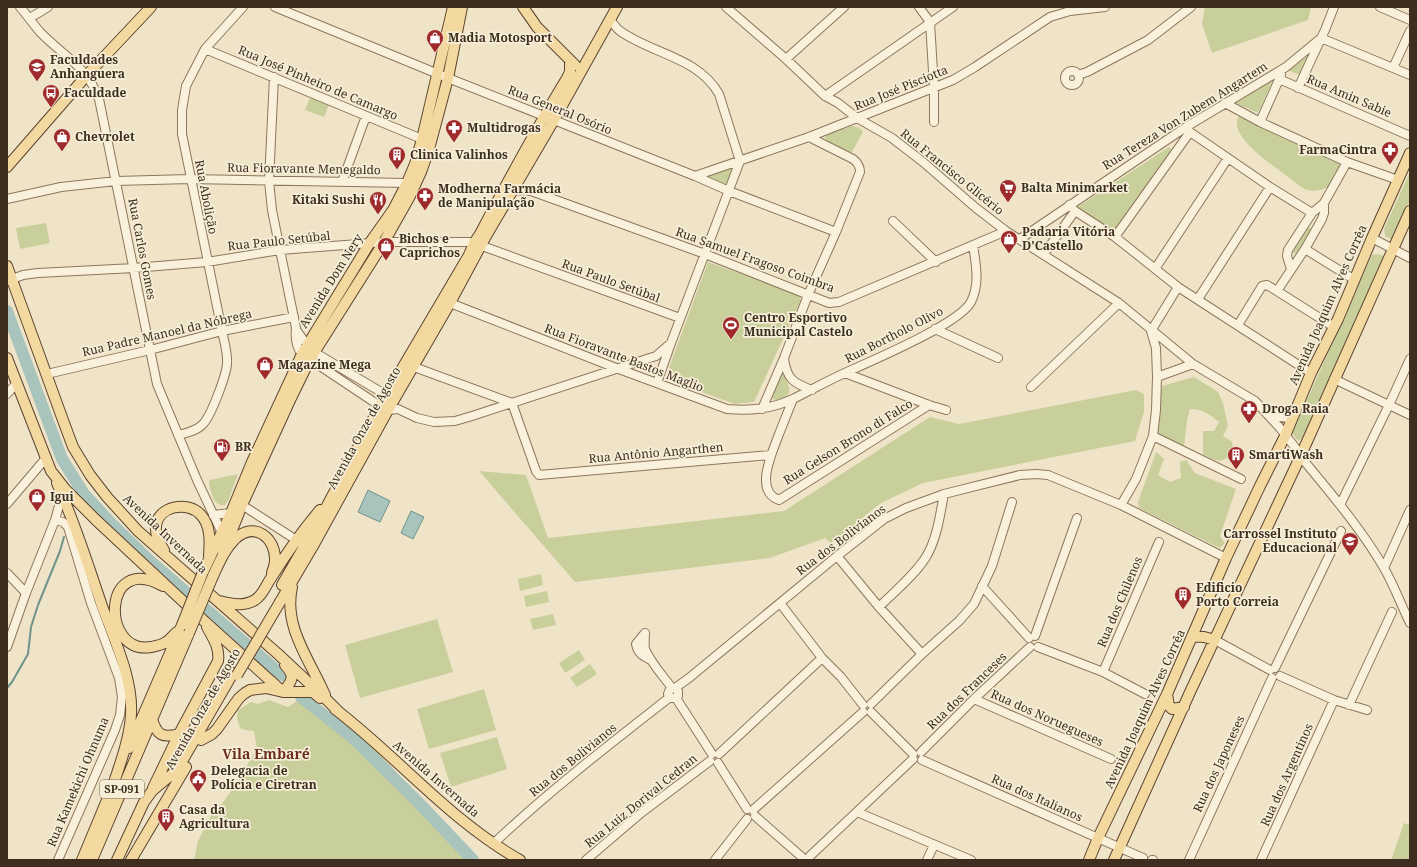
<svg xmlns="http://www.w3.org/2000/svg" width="1417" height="867" font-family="'Noto Serif',serif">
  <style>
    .green { fill: #c9cf9b }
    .water { fill: #a9c4bc; stroke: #6f938a }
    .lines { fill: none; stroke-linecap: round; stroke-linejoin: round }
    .stream { stroke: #6f938a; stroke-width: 2 }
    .river { stroke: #a9c4bc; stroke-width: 12 }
    .minor-casing { stroke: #8d765c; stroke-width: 10 }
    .major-casing { stroke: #5b4430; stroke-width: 12 }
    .minor { stroke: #faf1dc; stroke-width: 8 }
    .major { stroke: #f3d9a0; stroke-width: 10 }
    .major-bridge-casing { stroke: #5b4430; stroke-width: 12; stroke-linecap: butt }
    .major-bridge { stroke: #f3d9a0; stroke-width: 10 }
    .labels { text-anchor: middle; stroke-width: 3.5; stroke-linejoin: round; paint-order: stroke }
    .shield { fill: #f7eed8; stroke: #756857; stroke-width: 1 }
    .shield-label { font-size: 11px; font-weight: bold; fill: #3d2e20 }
    .poi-label { font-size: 12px; font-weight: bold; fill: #3d2e20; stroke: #f7eed8; text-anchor: start }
    .street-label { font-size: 12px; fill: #3d2e20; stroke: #f7eed8 }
    .quarter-label { font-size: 14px; font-weight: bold; fill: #6b2e1e; stroke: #f7eed8 }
  </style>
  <rect width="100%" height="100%" fill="#f0e4c8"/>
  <!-- green -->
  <path class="green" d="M1205 7H1311L1308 20 1212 53 1202 24Z
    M1310 54 1302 76 1288 70Z
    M1276 73 1258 113 1233 102Z
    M310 98 329 105 324 117 305 110Z
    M1239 116H1241L1342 164C1339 170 1334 183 1328 187 1323 190 1313 192 1307 190 1301 188 1293 180 1287 176 1274 166 1226 135 1239 116Z
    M851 126C856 126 861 128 863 132L850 155 826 143 825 137 827 134 842 128 845 129Z
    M1169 147 1172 150 1115 235 1076 208Z
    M735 164 728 185 707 176Z
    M1410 172V201L1393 240 1385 236 1384 229Z
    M46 223 50 243 20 249 16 228Z
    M1306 227 1314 230 1297 255 1291 251Z
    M1377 254 1384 256V260L1303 438 1298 441 1292 433 1372 255Z
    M708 262 798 295 801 300 754 402 735 404 665 379Z
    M781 373C786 378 794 392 786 398 784 400 779 401 777 401L772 398V396Z
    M1194 377 1218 392 1223 403 1228 426 1223 436 1232 442 1234 453C1220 464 1218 462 1203 454V431H1214L1219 422C1209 414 1202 409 1190 409L1187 420 1184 447 1156 434 1162 386Z
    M1136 390 1144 394V412L1135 441 923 483 881 503 831 543 825 538 770 558 575 582 479 471 526 475 548 538 784 511 930 417 959 424Z
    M1156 452 1164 459 1158 475 1170 482 1181 478 1180 462 1186 460 1195 473 1236 489 1220 536 1225 543 1220 548 1139 508 1138 502Z
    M238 474 228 501 225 505C213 507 211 492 209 482L210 480Z
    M541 574 543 585 520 591 518 579Z
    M547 591 549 602 526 607 524 596Z
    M553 614 556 625 533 630 530 619Z
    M437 619 453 672 360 698 345 645Z
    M579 650 585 660 565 673 559 663Z
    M590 664 597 674 577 687 570 678Z
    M484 689 496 730 429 749 417 709Z
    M269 700 288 707 297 701H314L371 745 392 767 399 778 450 831 472 860H194L198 841 217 804 221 805 237 783 257 748 254 731 245 730 240 728 237 718 238 710 251 702 258 704Z
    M497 737 507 769 451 787 440 753Z
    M1404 823 1410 825V860H1391Z"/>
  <!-- water -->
  <path class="water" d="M368 490 390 501 380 522 358 512Z
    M411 511 424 517 413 539 401 533Z"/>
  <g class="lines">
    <!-- stream -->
    <path class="stream" d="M7 688 12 682 28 654 31 627 38 605 60 551 64 537"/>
    <!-- river -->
    <path class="river" d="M7 311 62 459 84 494 112 524 149 560 282 675
      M301 697 352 737 418 802 473 860"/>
    <defs>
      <path id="minor" d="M20 7C27 15 33 24 40 32 62 55 87 66 99 99L157 384 197 480 222 533
        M275 7 448 78 695 176 729 191 836 232
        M726 7 786 59 825 96 838 103 857 118 892 138 923 162 976 208 1006 231 1119 303 1193 364 1255 401 1280 428 1301 455 1305 462C1333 496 1362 530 1384 568 1394 585 1401 605 1410 623
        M919 7 930 22 934 88V122
        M1380 7 1410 20
        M30 18 48 7
        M610 20C613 23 616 28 620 31 652 54 698 57 719 94L740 161 671 343 657 383
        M205 49 422 139
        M786 59 844 7
        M1393 68 1410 31
        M1065 78a7 7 0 1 1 14 0a7 7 0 1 1-14 0Z
        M1078 75 1087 72 1148 40 1191 7
        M274 77 269 181 272 210 280 250 296 328C295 337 296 347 302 354L380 406 388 410 398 409 417 418 434 422 455 421 472 416 656 356 671 343
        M1279 79 1410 136
        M1298 88 1325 30 1334 7
        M825 96 953 7
        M1225 103 1260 122 1347 162 1398 180
        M1260 122 1281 75
        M1186 127 1190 132 1270 187 1312 213
        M695 176 809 137 953 80 975 67 1050 17 1070 11 1105 7
        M342 182 366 116
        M512 190 531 191 705 254 829 303 839 302 1006 231
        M7 199 61 187 116 181 190 179 407 183
        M1069 205 1075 211 1115 237 1178 287 1311 373
        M893 221 936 262
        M1115 237 1190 132
        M1372 238 1410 258
        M1020 239 1186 127 1286 67 1321 38 1410 75
        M1305 249 1355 280
        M1044 254 1075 211
        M1155 269 1228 158
        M1291 269 1287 256 1288 250 1312 213 1324 203 1347 162
        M7 281 23 275 38 273 134 268 207 262 280 250 384 242H468L474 243 680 318
        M1277 291 1334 327
        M1198 299 1270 187
        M450 303 616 368 727 409C751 411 771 409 793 399 811 390 829 380 847 372 873 360 959 324 971 302 980 284 976 265 973 245
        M1238 325 1262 286 1267 285 1277 291 1305 249 1322 219 1324 213V203
        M935 329 998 358
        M297 331 307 345 314 352 386 395 390 399
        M784 359C787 379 793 383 812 390
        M414 367 512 403 536 471 539 475 771 455
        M845 373 929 405 946 410
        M47 374 150 350 222 331 294 317
        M1157 377 1193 364
        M1334 379 1410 415
        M1031 387 1119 303
        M7 394 16 384
        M793 399C788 411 784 422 779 434 773 451 753 491 779 500L929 405
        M762 409 784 358 808 295 836 232 860 172C860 166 858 163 853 159L809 137
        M1267 414 1292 419
        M178 435C186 433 197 431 203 424 211 416 226 376 227 364 228 353 224 341 222 331L182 134V110L186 86 205 49 243 7
        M1153 436 1241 479
        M7 504 46 458
        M242 505 301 543
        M1121 505 1136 479 1153 436 1156 410 1157 377 1156 348 1151 331 1178 287
        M1340 505 1389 405 1410 359
        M213 515 231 513
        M55 520 63 522 68 527 78 560
        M837 556 879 607 922 654
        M1384 568 1410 510
        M7 573 26 593
        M982 586 1029 638
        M780 603 822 658 841 677 863 705
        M879 607C895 591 914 576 926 557 937 539 940 515 944 494
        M645 633C645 638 644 644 645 649 651 663 663 676 672 688
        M645 633 636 644C638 654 643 656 651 660
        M1035 636 1077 518
        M1215 640 1270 670
        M7 647 26 593 55 520 62 495
        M1038 647 1103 672 1145 694
        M1275 668 1341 531
        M1103 672 1159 542
        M1280 676 1334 700 1367 710
        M675 688 678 691V696L676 698H671L668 694 670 689 675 688 689 678 837 556 884 519 906 508 944 494 1020 475 1036 474 1048 475 1121 505 1226 558
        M676 698 712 754
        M974 699 1111 759
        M871 704 922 654 959 621 974 604 992 566 1012 502
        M1349 705 1392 612
        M871 712 913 754
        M921 752 974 699 1030 647
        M719 754 822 658
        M922 760 1143 858
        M718 763 747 809
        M753 810 863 712
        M857 812 971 860
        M755 816 803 858
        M493 844C549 791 610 744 670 697
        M810 856 913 759
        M58 860 115 730 120 715 122 697 119 678 91 603 78 560 85 557
        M586 860 641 813 710 761
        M715 860 747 819
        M927 860 934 845
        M1152 860H1153
        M1189 860 1272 678
        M1261 860 1334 700"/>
      <path id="major" d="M523 7 537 27 575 65
        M7 167 87 75 151 7
        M7 266 64 423 73 447 90 475 107 497 138 531 278 654 326 699 339 712
        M7 358 51 471 66 490 96 520 203 620 283 692
        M57 483C75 523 88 565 102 606 114 639 133 679 131 714 130 739 118 770 110 794
        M164 550C160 544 155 536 156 527 157 506 188 500 201 515 211 526 210 542 209 556
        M223 553 242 505 291 398 310 359 384 242 410 196 421 172 429 149 448 78 462 7
        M203 572 231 513 252 462 302 354 369 244 393 210 407 183 415 164 422 139 453 7
        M213 576C219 563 224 550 235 539 254 521 276 537 275 561 275 565 273 569 272 573
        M282 585 320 519 380 406 469 255 474 243 480 234C508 181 536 129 567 78L570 72V61
        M163 586C101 551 101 656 151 647 156 646 162 645 166 642 170 640 173 635 177 632
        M292 587C283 627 310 660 325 695
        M219 601C232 604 243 607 255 600 263 595 266 585 271 578 286 554 302 531 320 510
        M280 602 313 546 388 410 450 303 486 236 554 120 617 7
        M1193 636 1204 637 1215 640
        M283 692C292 681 296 677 285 665
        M1167 694 1169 706 1172 709 1184 707
        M335 709C398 757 450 821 520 860
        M152 719C157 736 163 738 179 734L218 661C220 648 213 638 207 627
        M201 740 212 734 217 729 239 698 245 693 250 690 266 688 283 692H313L320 698
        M129 748 182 625
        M153 788 179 734
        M82 860 112 788
        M92 860 189 633
        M117 860 144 802 152 791 177 770 233 673
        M131 860 186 767
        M1089 860 1098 838 1167 694 1226 558 1260 486 1285 436 1311 373 1338 319 1372 238 1410 153
        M1114 860 1191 690 1301 455 1410 211"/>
    </defs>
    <!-- minor casing -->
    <use href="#minor" class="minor-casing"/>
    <!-- major casing -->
    <use href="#major" class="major-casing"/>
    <!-- minor -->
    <use href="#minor" class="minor"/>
    <!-- major -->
    <use href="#major" class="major"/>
    <defs>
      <path id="major-bridge" d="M182 625 203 572
        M189 633 213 576
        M237 675 280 602"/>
    </defs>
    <!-- major-bridge casing -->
    <use href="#major-bridge" class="major-bridge-casing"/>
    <!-- major-bridge -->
    <use href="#major-bridge" class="major-bridge"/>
  </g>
  <!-- icons -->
  <defs>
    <symbol id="shop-pin" viewBox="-11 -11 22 30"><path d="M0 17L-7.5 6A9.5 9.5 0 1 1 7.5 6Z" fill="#9e2a2b" stroke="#f7eed8"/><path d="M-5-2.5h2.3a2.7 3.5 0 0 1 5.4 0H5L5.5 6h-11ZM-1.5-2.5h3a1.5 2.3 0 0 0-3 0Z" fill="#fff"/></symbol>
    <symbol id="university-pin" viewBox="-11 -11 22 30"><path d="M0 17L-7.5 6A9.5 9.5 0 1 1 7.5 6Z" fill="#9e2a2b" stroke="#f7eed8"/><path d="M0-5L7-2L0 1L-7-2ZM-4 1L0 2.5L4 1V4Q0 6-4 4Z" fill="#fff"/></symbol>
    <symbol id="bus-pin" viewBox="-11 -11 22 30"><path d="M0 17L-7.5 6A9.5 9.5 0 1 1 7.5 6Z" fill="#9e2a2b" stroke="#f7eed8"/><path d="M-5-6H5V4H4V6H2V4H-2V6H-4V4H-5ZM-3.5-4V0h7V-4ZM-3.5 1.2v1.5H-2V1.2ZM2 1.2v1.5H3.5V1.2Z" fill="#fff"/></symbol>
    <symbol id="pharmacy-pin" viewBox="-11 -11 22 30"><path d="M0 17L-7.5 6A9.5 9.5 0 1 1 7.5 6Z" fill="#9e2a2b" stroke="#f7eed8"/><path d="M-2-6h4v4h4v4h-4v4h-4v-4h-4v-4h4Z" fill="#fff"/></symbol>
    <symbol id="building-pin" viewBox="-11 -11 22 30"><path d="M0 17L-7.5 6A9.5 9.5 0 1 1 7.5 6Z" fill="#9e2a2b" stroke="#f7eed8"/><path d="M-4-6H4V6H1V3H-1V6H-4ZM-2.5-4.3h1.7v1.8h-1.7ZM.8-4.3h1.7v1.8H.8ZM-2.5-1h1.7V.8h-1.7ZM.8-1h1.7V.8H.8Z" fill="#fff"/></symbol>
    <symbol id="supermarket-pin" viewBox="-11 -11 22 30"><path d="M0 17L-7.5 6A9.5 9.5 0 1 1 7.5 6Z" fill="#9e2a2b" stroke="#f7eed8"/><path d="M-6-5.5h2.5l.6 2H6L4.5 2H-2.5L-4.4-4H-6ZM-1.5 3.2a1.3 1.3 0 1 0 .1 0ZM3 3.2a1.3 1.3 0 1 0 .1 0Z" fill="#fff"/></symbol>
    <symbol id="restaurant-pin" viewBox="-11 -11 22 30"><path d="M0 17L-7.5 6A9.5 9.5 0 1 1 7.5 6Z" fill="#9e2a2b" stroke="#f7eed8"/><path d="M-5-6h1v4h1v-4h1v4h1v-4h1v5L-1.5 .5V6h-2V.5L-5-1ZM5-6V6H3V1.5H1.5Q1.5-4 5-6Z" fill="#fff"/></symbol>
    <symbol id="stadium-pin" viewBox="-11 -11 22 30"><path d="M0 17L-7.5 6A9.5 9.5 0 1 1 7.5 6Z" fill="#9e2a2b" stroke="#f7eed8"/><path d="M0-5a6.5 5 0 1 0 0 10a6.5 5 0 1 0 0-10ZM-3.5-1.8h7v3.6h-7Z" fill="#fff"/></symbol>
    <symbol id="fuel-pin" viewBox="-11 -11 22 30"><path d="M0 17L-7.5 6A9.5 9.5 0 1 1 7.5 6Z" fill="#9e2a2b" stroke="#f7eed8"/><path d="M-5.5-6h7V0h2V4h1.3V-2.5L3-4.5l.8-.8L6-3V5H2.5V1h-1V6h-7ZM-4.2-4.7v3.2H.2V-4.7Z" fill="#fff"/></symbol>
    <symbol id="school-pin" viewBox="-11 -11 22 30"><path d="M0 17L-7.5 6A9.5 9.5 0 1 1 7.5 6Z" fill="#9e2a2b" stroke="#f7eed8"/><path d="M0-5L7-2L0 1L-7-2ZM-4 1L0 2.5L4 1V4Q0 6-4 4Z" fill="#fff"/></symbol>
    <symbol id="civic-pin" viewBox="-11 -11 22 30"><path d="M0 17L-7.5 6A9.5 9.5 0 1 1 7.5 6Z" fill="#9e2a2b" stroke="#f7eed8"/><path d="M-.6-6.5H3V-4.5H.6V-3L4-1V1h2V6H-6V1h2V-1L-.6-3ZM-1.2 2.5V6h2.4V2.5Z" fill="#fff"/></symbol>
  </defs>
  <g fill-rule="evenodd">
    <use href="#shop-pin" x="425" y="28" width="20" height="27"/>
    <use href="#university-pin" x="27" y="57" width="20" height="27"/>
    <use href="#bus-pin" x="41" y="83" width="20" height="27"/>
    <use href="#pharmacy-pin" x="444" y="118" width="20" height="27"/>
    <use href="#shop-pin" x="52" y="127" width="20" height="27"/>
    <use href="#pharmacy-pin" x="1380" y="140" width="20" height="27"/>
    <use href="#building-pin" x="387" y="145" width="20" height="27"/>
    <use href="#supermarket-pin" x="998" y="178" width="20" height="27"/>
    <use href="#pharmacy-pin" x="415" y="186" width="20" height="27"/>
    <use href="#restaurant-pin" x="368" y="190" width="20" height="27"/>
    <use href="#shop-pin" x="999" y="229" width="20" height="27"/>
    <use href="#shop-pin" x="376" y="236" width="20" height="27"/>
    <use href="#stadium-pin" x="721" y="315" width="20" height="27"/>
    <use href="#shop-pin" x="255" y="355" width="20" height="27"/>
    <use href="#pharmacy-pin" x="1239" y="399" width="20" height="27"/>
    <use href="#fuel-pin" x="212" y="437" width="20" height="27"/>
    <use href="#building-pin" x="1226" y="445" width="20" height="27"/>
    <use href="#shop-pin" x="27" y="487" width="20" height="27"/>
    <use href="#school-pin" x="1340" y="531" width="20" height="27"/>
    <use href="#building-pin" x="1173" y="585" width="20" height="27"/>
    <use href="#civic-pin" x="188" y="768" width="20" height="27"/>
    <use href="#building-pin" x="156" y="807" width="20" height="27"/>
  </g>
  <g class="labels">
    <!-- shield labels -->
    <rect class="shield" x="100" y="780" width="44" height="18" rx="3"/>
    <g class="shield-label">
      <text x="122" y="793">SP-091</text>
    </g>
    <!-- poi labels -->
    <g class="poi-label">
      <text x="448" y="42">Madia Motosport</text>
      <text x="50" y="64">Faculdades<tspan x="50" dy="14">Anhanguera</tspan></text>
      <text x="64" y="97">Faculdade</text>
      <text x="467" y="132">Multidrogas</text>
      <text x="75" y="141">Chevrolet</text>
      <text x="1377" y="154" text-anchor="end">FarmaCintra</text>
      <text x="410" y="159">Clinica Valinhos</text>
      <text x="1021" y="192">Balta Minimarket</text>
      <text x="438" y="193">Modherna Farmácia<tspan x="438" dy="14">de Manipulação</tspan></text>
      <text x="365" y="204" text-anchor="end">Kitaki Sushi</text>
      <text x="1022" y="236">Padaria Vitória<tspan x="1022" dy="14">D'Castello</tspan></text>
      <text x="399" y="243">Bichos e<tspan x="399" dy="14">Caprichos</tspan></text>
      <text x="744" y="322">Centro Esportivo<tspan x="744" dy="14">Municipal Castelo</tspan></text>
      <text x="278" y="369">Magazine Mega</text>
      <text x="1262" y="413">Droga Raia</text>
      <text x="235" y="451">BR</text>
      <text x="1249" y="459">SmartiWash</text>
      <text x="50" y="501">Igui</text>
      <text x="1337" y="538" text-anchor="end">Carrossel Instituto<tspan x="1337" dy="14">Educacional</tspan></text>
      <text x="1196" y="592">Edificio<tspan x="1196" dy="14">Porto Correia</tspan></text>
      <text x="211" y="775">Delegacia de<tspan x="211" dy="14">Polícia e Ciretran</tspan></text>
      <text x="179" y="814">Casa da<tspan x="179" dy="14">Agricultura</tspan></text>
    </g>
    <!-- street labels -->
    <g class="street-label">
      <text transform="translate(318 83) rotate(23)" y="4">Rua José Pinheiro de Camargo</text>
      <text transform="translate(901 88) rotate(-22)" y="4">Rua José Pisciotta</text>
      <text transform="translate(1349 96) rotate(23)" y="4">Rua Amin Sabie</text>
      <text transform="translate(560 110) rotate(22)" y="4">Rua General Osório</text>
      <text transform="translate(1185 116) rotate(-32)" y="4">Rua Tereza Von Zubem Angartem</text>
      <text transform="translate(304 169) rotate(1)" y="4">Rua Fioravante Menegaldo</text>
      <text transform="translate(952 172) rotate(39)" y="4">Rua Francisco Glicério</text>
      <text transform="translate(206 197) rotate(79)" y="4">Rua Abolição</text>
      <text transform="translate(279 241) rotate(-6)" y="4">Rua Paulo Setúbal</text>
      <text transform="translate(142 249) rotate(79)" y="4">Rua Carlos Gomes</text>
      <text transform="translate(755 260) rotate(20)" y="4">Rua Samuel Fragoso Coimbra</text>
      <text transform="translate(331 281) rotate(-58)" y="4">Avenida Dom Nery</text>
      <text transform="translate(611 281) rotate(20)" y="4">Rua Paulo Setúbal</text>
      <text transform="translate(1328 305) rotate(-66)" y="4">Avenida Joaquim Alves Corrêa</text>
      <text transform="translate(167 333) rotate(-13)" y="4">Rua Padre Manoel da Nóbrega</text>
      <text transform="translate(894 335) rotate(-27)" y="4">Rua Bortholo Olivo</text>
      <text transform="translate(624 358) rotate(21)" y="4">Rua Fioravante Bastos Maglio</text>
      <text transform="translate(364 428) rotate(-61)" y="4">Avenida Onze de Agosto</text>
      <text transform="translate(848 442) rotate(-32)" y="4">Rua Gelson Brono di Falco</text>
      <text transform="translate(656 453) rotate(-5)" y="4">Rua Antônio Angarthen</text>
      <text transform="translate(165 534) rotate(43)" y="4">Avenida Invernada</text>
      <text transform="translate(841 540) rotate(-37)" y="4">Rua dos Bolivianos</text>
      <text transform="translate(1120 602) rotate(-67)" y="4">Rua dos Chilenos</text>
      <text transform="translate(967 691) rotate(-44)" y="4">Rua dos Franceses</text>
      <text transform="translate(203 709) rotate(-60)" y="4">Avenida Onze de Agosto</text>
      <text transform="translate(1145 709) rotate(-65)" y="4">Avenida Joaquim Alves Corrêa</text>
      <text transform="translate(1047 718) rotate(24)" y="4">Rua dos Noruegueses</text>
      <text transform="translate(573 760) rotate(-39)" y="4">Rua dos Bolivianos</text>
      <text transform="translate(1219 764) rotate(-65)" y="4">Rua dos Japoneses</text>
      <text transform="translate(1287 775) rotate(-66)" y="4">Rua dos Argentinos</text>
      <text transform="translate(436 779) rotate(41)" y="4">Avenida Invernada</text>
      <text transform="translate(78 782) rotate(-67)" y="4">Rua Kamekichi Ohnuma</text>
      <text transform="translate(1037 798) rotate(24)" y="4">Rua dos Italianos</text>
      <text transform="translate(641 801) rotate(-39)" y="4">Rua Luiz Dorival Cedran</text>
    </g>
    <!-- quarter labels -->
    <g class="quarter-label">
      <text x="266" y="759">Vila Embaré</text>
    </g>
  </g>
  <!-- border -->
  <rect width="1417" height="867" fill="none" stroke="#3d2e20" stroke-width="16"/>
</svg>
